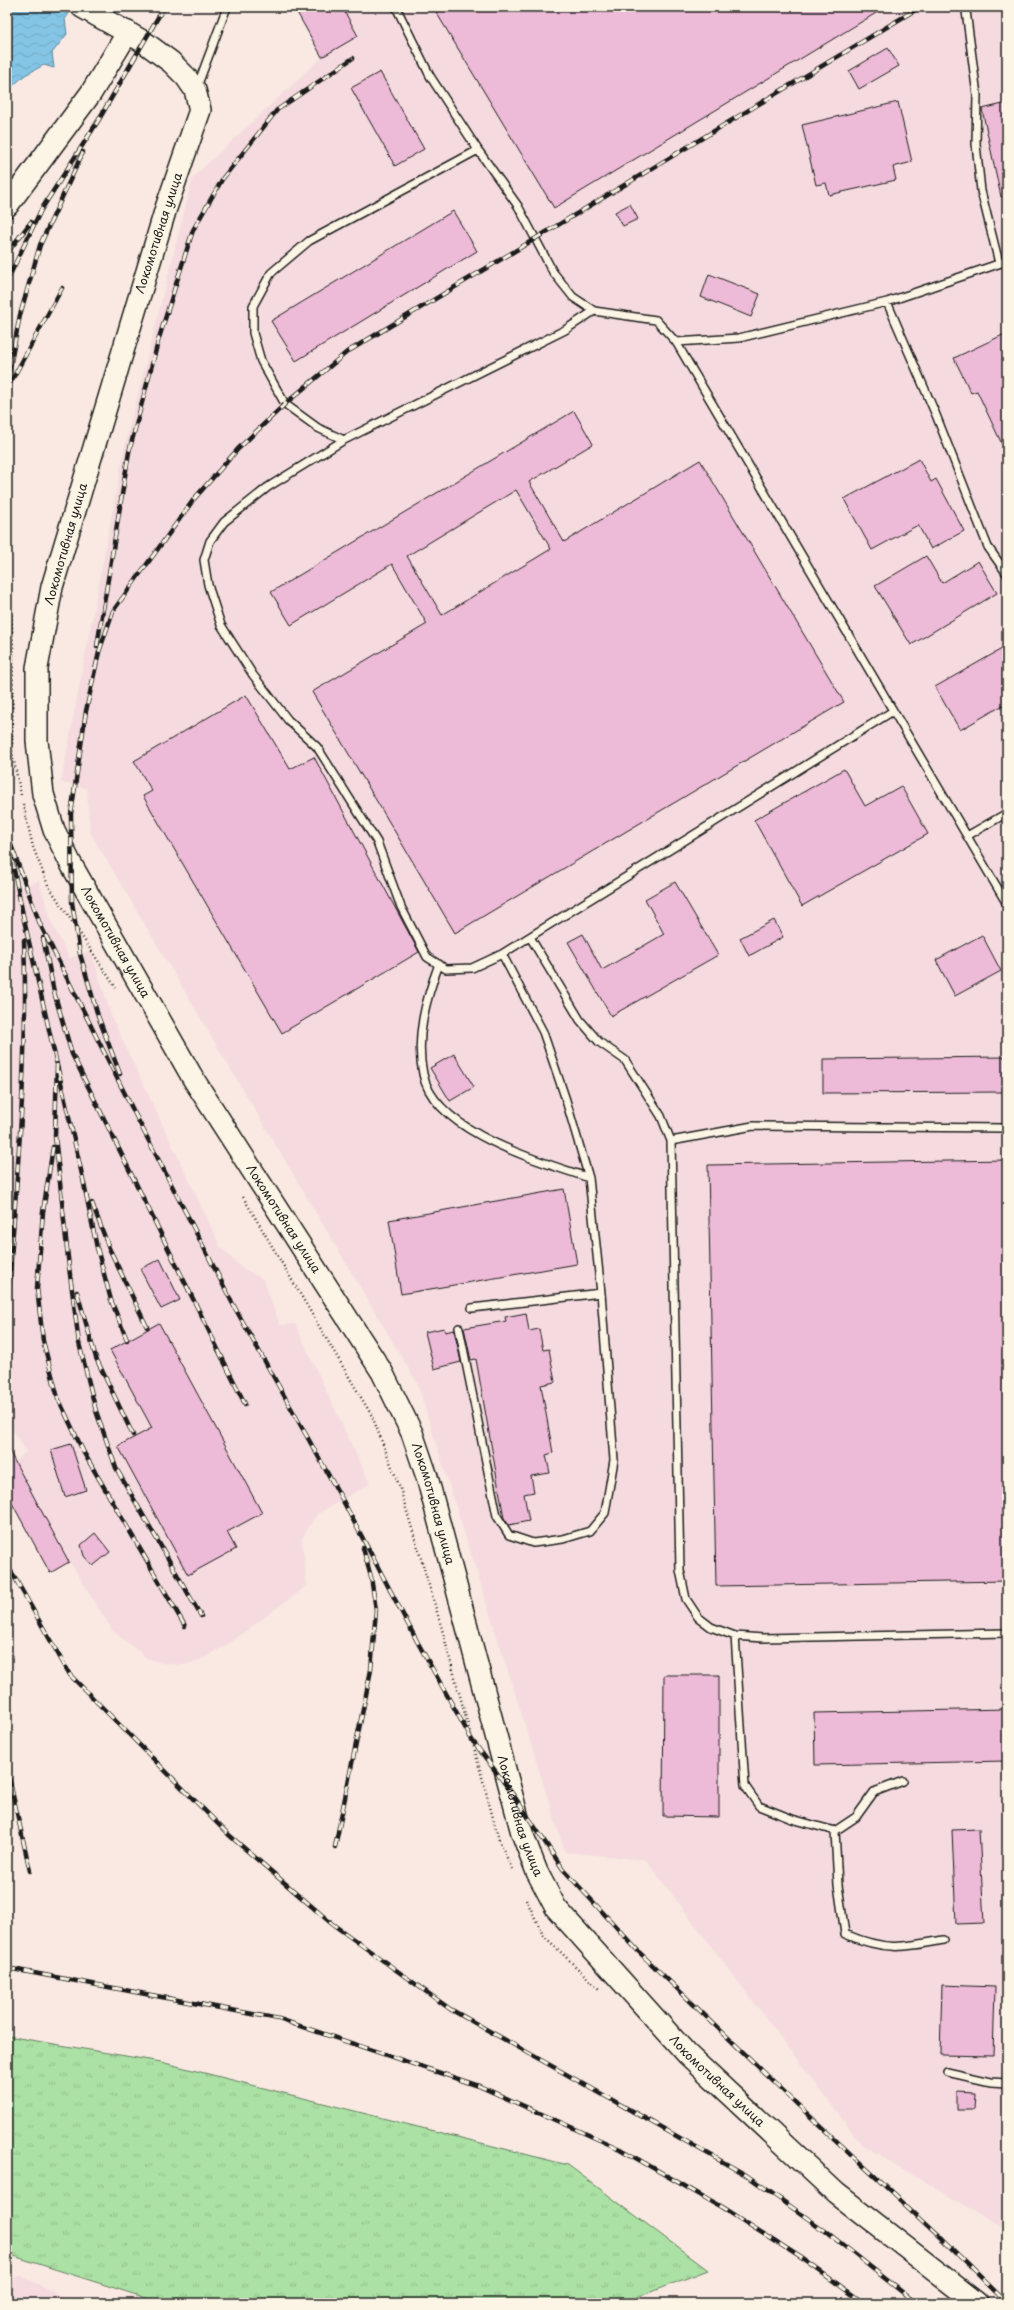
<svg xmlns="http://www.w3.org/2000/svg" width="1014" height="2310" font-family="'Playpen Sans',sans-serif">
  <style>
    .built { fill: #f5dbdf }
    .grass { fill: url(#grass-tufts); stroke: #647e60 }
    .water { fill: url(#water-waves); stroke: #5a8195 }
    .building { fill: #edbad7; stroke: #1c1c1c; fill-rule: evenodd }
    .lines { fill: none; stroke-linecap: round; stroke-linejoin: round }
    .lane-casing { stroke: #1c1c1c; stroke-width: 10 }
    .secondary-casing { stroke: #1c1c1c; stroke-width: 24 }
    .path { stroke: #1c1c1c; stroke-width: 2.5; stroke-dasharray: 1 3; stroke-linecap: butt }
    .lane { stroke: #fcf5e5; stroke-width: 7 }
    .secondary { stroke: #fcf5e5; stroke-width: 21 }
    .rail-casing { stroke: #1c1c1c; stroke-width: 4.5 }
    .rail { stroke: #fcf5e5; stroke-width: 3; stroke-dasharray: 9; stroke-linecap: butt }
    .labels { text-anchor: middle; stroke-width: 3.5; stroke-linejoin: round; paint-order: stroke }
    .street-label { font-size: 12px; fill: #1c1c1c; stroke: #fcf5e5 }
  </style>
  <defs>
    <pattern id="grass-tufts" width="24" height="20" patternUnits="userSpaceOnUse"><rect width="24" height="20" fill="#abe1a4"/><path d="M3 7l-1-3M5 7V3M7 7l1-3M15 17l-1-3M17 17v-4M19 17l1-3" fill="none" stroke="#93c08d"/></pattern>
    <pattern id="water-waves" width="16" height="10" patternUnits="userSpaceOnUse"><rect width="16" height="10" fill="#84c5e5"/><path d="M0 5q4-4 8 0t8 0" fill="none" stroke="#71a9c4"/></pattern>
  </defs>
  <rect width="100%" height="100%" fill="#f9e9e2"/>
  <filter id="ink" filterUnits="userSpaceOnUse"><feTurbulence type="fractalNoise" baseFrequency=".025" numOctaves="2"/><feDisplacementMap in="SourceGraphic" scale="8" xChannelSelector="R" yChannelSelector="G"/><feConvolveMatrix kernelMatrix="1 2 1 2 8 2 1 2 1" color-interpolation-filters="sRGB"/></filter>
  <g filter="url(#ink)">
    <!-- built -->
    <path class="built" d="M294 7H1007V2231L862 2145 646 1860 565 1852 417 1383 90 832 87 789 61 782 125 445 193 177 322 57Z
      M39 881 52 923 69 958 91 951 112 1018 221 1248 242 1268 263 1279 280 1325 295 1324 370 1484 317 1514 302 1538 307 1586 225 1646 204 1658 185 1665 168 1664 148 1659 112 1630 70 1562 15 1463 26 1451 7 1422V891Z
      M20 2275 74 2303H7V2283Z"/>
    <!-- grass -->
    <path class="grass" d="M7 2036 161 2062 568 2165 708 2270 622 2303H162L7 2254Z"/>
    <!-- water -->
    <path class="water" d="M7 7H74L65 19 67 34 52 53 54 68 44 65 25 75 7 91Z"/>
    <!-- building -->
    <path class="building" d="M294 7H342L358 36 322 57Z
      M433 7H886L554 208Z
      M888 48 899 66 859 89 849 71Z
      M380 72 424 149 395 166 351 88Z
      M898 102 912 162 893 167 896 180 829 195 826 183 816 185 802 125Z
      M1007 103V196L1001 197 982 109Z
      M630 204 638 219 623 226 615 212Z
      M453 211 477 251 296 361 271 321Z
      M709 274 760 294 751 317 701 297Z
      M1007 333V455L977 391 971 393 954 358Z
      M574 411 593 444 529 482 564 542 700 460 844 702 455 933 312 692 427 624 392 564 291 625 271 592ZM516 490 551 549 442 615 407 556Z
      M919 459 931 482 936 479 964 531 931 549 918 525 872 550 844 499Z
      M926 556 942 583 978 561 997 593 911 645 875 586Z
      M1007 646V703L960 730 935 687Z
      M246 695 290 769 314 757 419 952 282 1033 143 796 152 791 134 761Z
      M844 769 865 806 901 786 928 834 802 906 754 820Z
      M675 882 718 955 611 1016 568 942 583 934 602 970 664 934 645 899Z
      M774 920 783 937 749 956 740 938Z
      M982 935 1001 971 955 996 936 960Z
      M454 1054 474 1087 450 1101 430 1068Z
      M1007 1057V1092L823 1093V1059Z
      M1007 1160V1581L716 1586 708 1165Z
      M564 1189 577 1264 401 1294 389 1220Z
      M160 1259 180 1300 161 1309 140 1269Z
      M526 1313 529 1331 539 1329 543 1350 549 1349 555 1382 541 1385 553 1453 546 1455 550 1473 531 1476 534 1492 524 1494 529 1521 509 1525 504 1518 476 1359 471 1360 464 1328 506 1321 505 1317Z
      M159 1323 262 1513 227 1532 236 1549 188 1575 118 1446 152 1428 110 1350Z
      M444 1328 445 1332 454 1330 461 1362 434 1369 425 1332Z
      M71 1444 86 1490 65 1497 51 1450Z
      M7 1447 69 1562 50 1573 7 1494Z
      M95 1533 110 1552 93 1566 84 1556 81 1545Z
      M664 1675H719V1817L663 1816Z
      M1007 1709V1761L815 1765 814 1713Z
      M979 1829 984 1923 956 1924 952 1830Z
      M942 1985 995 1987 993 2056 940 2055Z
      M957 2092 976 2093 975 2110H957Z"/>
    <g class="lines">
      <defs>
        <path id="lane" d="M396 7 430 76 478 150 518 206 553 272 573 297 594 311 656 320 676 342 1007 904
          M968 7 966 11 977 95 976 144 981 191 999 263
          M197 87 227 7
          M887 302 936 415 988 547 1007 574
          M594 311 565 330 344 440 268 487 224 522 210 541 204 560 208 585 221 625 253 675 288 720 317 747 377 842 401 907 427 957 446 969 472 968 502 954 893 711
          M676 342 739 338 887 302 1007 261
          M344 440 318 428 285 404 261 361 253 333V306L271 273 309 241 478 150
          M967 836 1007 813
          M530 937 580 1020 599 1042 625 1060 661 1116 671 1141 680 1570 686 1599 698 1617 711 1627 735 1636 763 1638 1007 1633
          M439 964C426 999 415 1037 423 1074 434 1132 540 1161 589 1178
          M671 1141 753 1126 1007 1128
          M472 1308 601 1293
          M459 1328 497 1516 509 1535 533 1543 563 1539 590 1531 605 1513 614 1460 601 1293 589 1178 565 1097 543 1032 502 954
          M735 1636 745 1786 759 1806 792 1819 835 1831 856 1817 874 1792 903 1781
          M835 1831 838 1885 845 1934C885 1951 901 1948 943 1940
          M947 2072 991 2082 1007 2083"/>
        <g id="secondary">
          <path id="s1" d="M82 7 144 42 171 62 186 77 195 90 200 110 166 208 52 587 37 668V741L43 794 54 830 71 864 194 1080 382 1372 412 1433 427 1477 522 1833 537 1872 556 1908 687 2054 836 2193 977 2303"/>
          <path d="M7 206 91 93 128 32"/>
        </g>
      </defs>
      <!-- lane casing -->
      <use href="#lane" class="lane-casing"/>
      <!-- secondary casing -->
      <use href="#secondary" class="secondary-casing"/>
      <!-- path -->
      <path class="path" d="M7 547 13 647 12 752 21 795
        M23 804 33 847 48 885 116 988
        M243 1197 372 1416 399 1485 440 1622 499 1840 512 1869
        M526 1899 543 1935 599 1989"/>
      <!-- lane -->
      <use href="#lane" class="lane"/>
      <!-- secondary -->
      <use href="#secondary" class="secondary"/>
      <defs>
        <path id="rail" d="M7 253 31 222
          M7 281 41 210 98 121 164 7
          M7 382 20 315 40 245 83 152
          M7 389 62 288
          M97 646 129 452 159 338 193 230 223 178 277 110 353 58
          M7 834 40 924 136 1116 235 1308 342 1499 418 1643 472 1740 512 1793 563 1869 639 1952 799 2106 942 2239 1007 2303
          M12 860 24 920 83 1179 97 1248 111 1300 127 1340
          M43 938 54 992 72 1054 245 1404
          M57 1064 55 1136 69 1267 79 1343 96 1411 116 1468 201 1616
          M120 1074 98 1016 80 954 72 902 71 814 86 711 99 652 113 611 194 499 238 449 285 404 347 352 920 7
          M53 1147 43 1212 37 1288 43 1341 58 1398 84 1453 185 1626
          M92 1203 109 1248 147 1327
          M77 1292 96 1358 133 1435
          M7 1316C15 1191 29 1065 24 940
          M7 1564 70 1675 229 1835 331 1923 450 2009 746 2175 824 2230 916 2303
          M7 1769 30 1871
          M335 1847 371 1670 376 1610 371 1577 363 1548
          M7 1968 279 2019 479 2086 620 2149 723 2208 803 2259 864 2303"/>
      </defs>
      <!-- rail casing -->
      <use href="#rail" class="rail-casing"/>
      <!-- rail -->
      <use href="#rail" class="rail"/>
    </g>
  </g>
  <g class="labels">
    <!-- street labels -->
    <g class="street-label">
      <text transform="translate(159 233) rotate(-72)" y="4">Локомотивная улица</text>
      <text transform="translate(66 544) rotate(-74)" y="4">Локомотивная улица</text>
      <text dy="4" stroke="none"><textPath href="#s1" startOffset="1036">Локомотивная улица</textPath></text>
      <text dy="4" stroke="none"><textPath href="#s1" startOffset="1360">Локомотивная улица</textPath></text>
      <text dy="4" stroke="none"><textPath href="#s1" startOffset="1684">Локомотивная улица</textPath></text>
      <text dy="4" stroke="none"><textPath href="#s1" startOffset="2008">Локомотивная улица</textPath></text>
      <text dy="4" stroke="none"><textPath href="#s1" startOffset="2344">Локомотивная улица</textPath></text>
    </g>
  </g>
  <!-- margin -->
  <rect width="1014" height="2310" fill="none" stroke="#fcf5e5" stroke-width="24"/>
  <rect x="12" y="12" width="990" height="2286" fill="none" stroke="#1c1c1c" stroke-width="1.5" filter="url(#ink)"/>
</svg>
